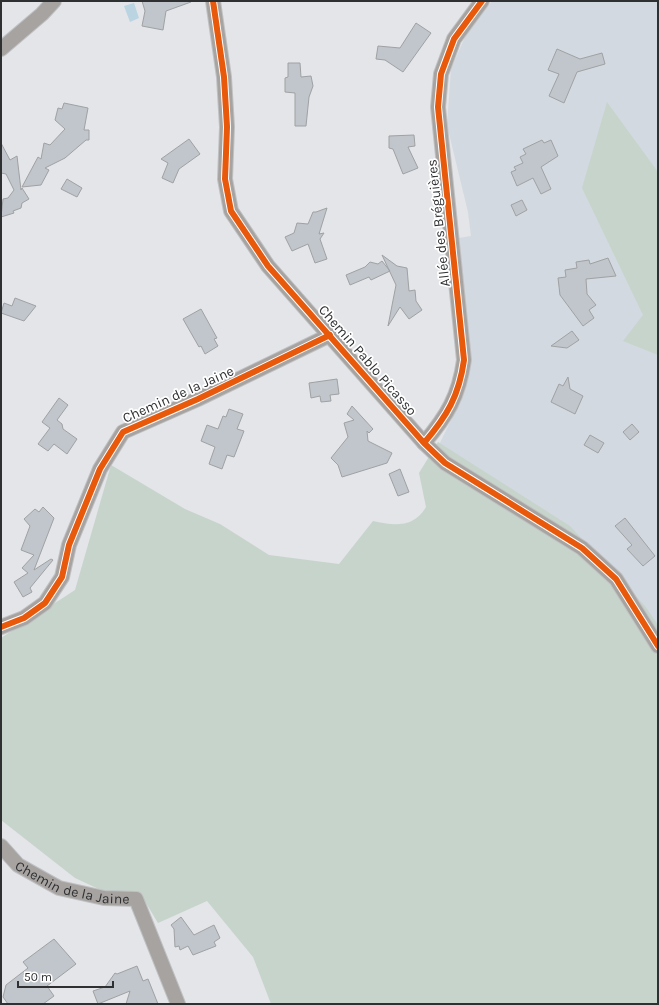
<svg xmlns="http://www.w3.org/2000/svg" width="659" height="1005" font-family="Karla,sans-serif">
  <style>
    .built { fill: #d2d9e0 }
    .green { fill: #c7d4cb }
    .water { fill: #bbd4e2 }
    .building { fill: #c0c6cc; stroke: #a0a1a3 }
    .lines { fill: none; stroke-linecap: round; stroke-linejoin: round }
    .minor-casing { stroke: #c0c1c3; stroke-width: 16 }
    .minor { stroke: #a6a3a1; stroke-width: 14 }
    .cycleway-casing { stroke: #fff; stroke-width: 8 }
    .cycleway { stroke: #e8590c; stroke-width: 6 }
    .labels { text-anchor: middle; stroke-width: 3.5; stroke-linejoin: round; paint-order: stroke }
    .street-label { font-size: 14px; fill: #2f3032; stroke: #fff }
  </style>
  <rect width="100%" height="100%" fill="#e3e5e8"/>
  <!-- built -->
  <path class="built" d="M492 1H658V646L435 453 457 408 468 378 470 348 459 238 471 236 468 212 447 125 451 69 468 30Z"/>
  <!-- green -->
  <path class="green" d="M607 102 658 172V355L623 341 643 315 582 188Z
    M438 442 570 526 645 606 658 625V1004H271L253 957 207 901 158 923 143 898 136 892 103 891 75 878 1 820V638L75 590 111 465 185 509 220 524 269 555 339 564 373 521C394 526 414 528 426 507L419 473Z"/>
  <!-- water -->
  <path class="water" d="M134 3 139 18 130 22 124 6Z"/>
  <!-- building -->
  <path class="building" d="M142 1H190L191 2 166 11 163 30 142 26 145 11Z
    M416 23 431 33 403 72 385 60 376 59 378 46 400 48Z
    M557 49 580 59 602 53 605 64 577 72 564 103 549 96 559 74 548 70Z
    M288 63H300L301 77 311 76 313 86 309 97 306 126H295V93L285 92V78L288 77Z
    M64 103 88 108 84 130H89V140H86L65 158 45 168 49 170 41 185 22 187 38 157 41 159 44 143 50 145 65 129 55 120 58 108 62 109Z
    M414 135 415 146 408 147 418 168 403 174 393 149 389 148V136Z
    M189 139 200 154 179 169 173 183 162 178 168 163 161 159Z
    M542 140 544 143 551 140 558 156 541 167 551 189 541 194 533 178 517 186 511 172 516 170 514 167 523 163 520 157 526 154 523 149Z
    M1 143 10 160 17 156 21 190 22 188 29 199 22 203 21 208 13 211 14 213 1 217 3 199 8 198 14 190 6 174 1 173Z
    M67 179 82 188 77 197 61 189Z
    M522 200 527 210 516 216 511 205Z
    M327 208 319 234 324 233 320 239 327 259 315 263 308 244 292 251 285 237 294 233 297 223 308 224 313 212H316Z
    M382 255 397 266 407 268 409 291 415 290 416 301 422 310 409 319 400 307 388 326 396 285Z
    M608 258 616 276 586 279 587 294 596 305 589 310 594 318 583 326 560 295 558 278 566 277 565 270 577 268 576 262 589 260 590 264Z
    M382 261 390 271 371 280 369 277 350 285 346 275 365 267 370 262 378 264Z
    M15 298 36 306 24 321 1 313 4 303 12 306Z
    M201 309 217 338 214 339 218 346 205 354 201 346 199 347 183 319Z
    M572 331 579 340 567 348 551 346Z
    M568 377 570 389 583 396 575 414 551 402 559 384 563 386Z
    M337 379 339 394 330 395 331 401 321 402 320 396 311 398 309 383Z
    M59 398 68 405 57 420 62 424 63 429 77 439 67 454 54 444 48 451 38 444 50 428 42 422Z
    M352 406 373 429 369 433 367 431 368 441 392 453 387 463 342 477 338 465 331 458 348 437 344 423 354 420 347 414Z
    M229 409 243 414 237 429 244 431 234 457 227 455 222 469 209 464 215 447 201 441 207 425 218 429 223 416 226 417Z
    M632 424 639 432 630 440 623 432Z
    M590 435 604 443 598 453 584 445Z
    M400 469 409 492 398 496 389 474Z
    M43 507 54 518 34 570 51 559 53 560 30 588 32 592 23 597 14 582 28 573 22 568 34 555 21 550 30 526 24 519 35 509 39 512Z
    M625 518 655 556 643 566 627 549 632 545 615 526Z
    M181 917 194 935 214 925 220 938 214 942 216 946 193 955 188 946 180 950 179 946 175 947 174 929 171 925Z
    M54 939 76 964 47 986 54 996 43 1004H8L3 997 6 985 28 968 23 962Z
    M137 966 143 981 148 979 158 1004H126L130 991 98 1004 93 991 105 987 115 973 117 974Z"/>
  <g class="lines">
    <defs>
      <g id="minor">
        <path d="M213 1 224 77 227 127 225 179 231 211 268 266 424 443 445 463 582 548 616 579 658 646"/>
        <path d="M1 49 42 14 54 1"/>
        <path d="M424 443C447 416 459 396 464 360L438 107 441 74 454 39 482 1"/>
        <path d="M1 627 24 618 45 603 62 577 69 545 100 469 123 432 198 399 330 335"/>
        <path id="s1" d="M1 846 18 865 59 888 104 898 136 899 178 1004"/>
      </g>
    </defs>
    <!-- minor casing -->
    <use href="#minor" class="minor-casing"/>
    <!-- minor -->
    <use href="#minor" class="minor"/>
    <defs>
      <path id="cycleway" d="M213 1 224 77 227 127 225 179 231 211 268 266 424 443 445 463 582 548 616 579 658 646
        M424 443C447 416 459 396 464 360L438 107 441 74 454 39 482 1
        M1 627 24 618 45 603 62 577 69 545 100 469 123 432 198 399 330 335"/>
    </defs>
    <!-- cycleway casing -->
    <use href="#cycleway" class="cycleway-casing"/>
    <!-- cycleway -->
    <use href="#cycleway" class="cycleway"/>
  </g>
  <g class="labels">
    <!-- street labels -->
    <g class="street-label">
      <text transform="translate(438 223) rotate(-96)" y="5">Allée des Bréguières</text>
      <text transform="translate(368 360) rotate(49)" y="5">Chemin Pablo Picasso</text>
      <text transform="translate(178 394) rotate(-24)" y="5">Chemin de la Jaine</text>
      <text dy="5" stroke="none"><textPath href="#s1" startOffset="84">Chemin de la Jaine</textPath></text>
    </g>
  </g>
  <!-- border -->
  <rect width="659" height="1005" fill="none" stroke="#2f3032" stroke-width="4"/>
  <!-- scale -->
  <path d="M18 981v6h95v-6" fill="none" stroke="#2f3032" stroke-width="2"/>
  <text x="24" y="981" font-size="12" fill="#2f3032" stroke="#ffffff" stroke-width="3" paint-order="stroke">50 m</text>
</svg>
